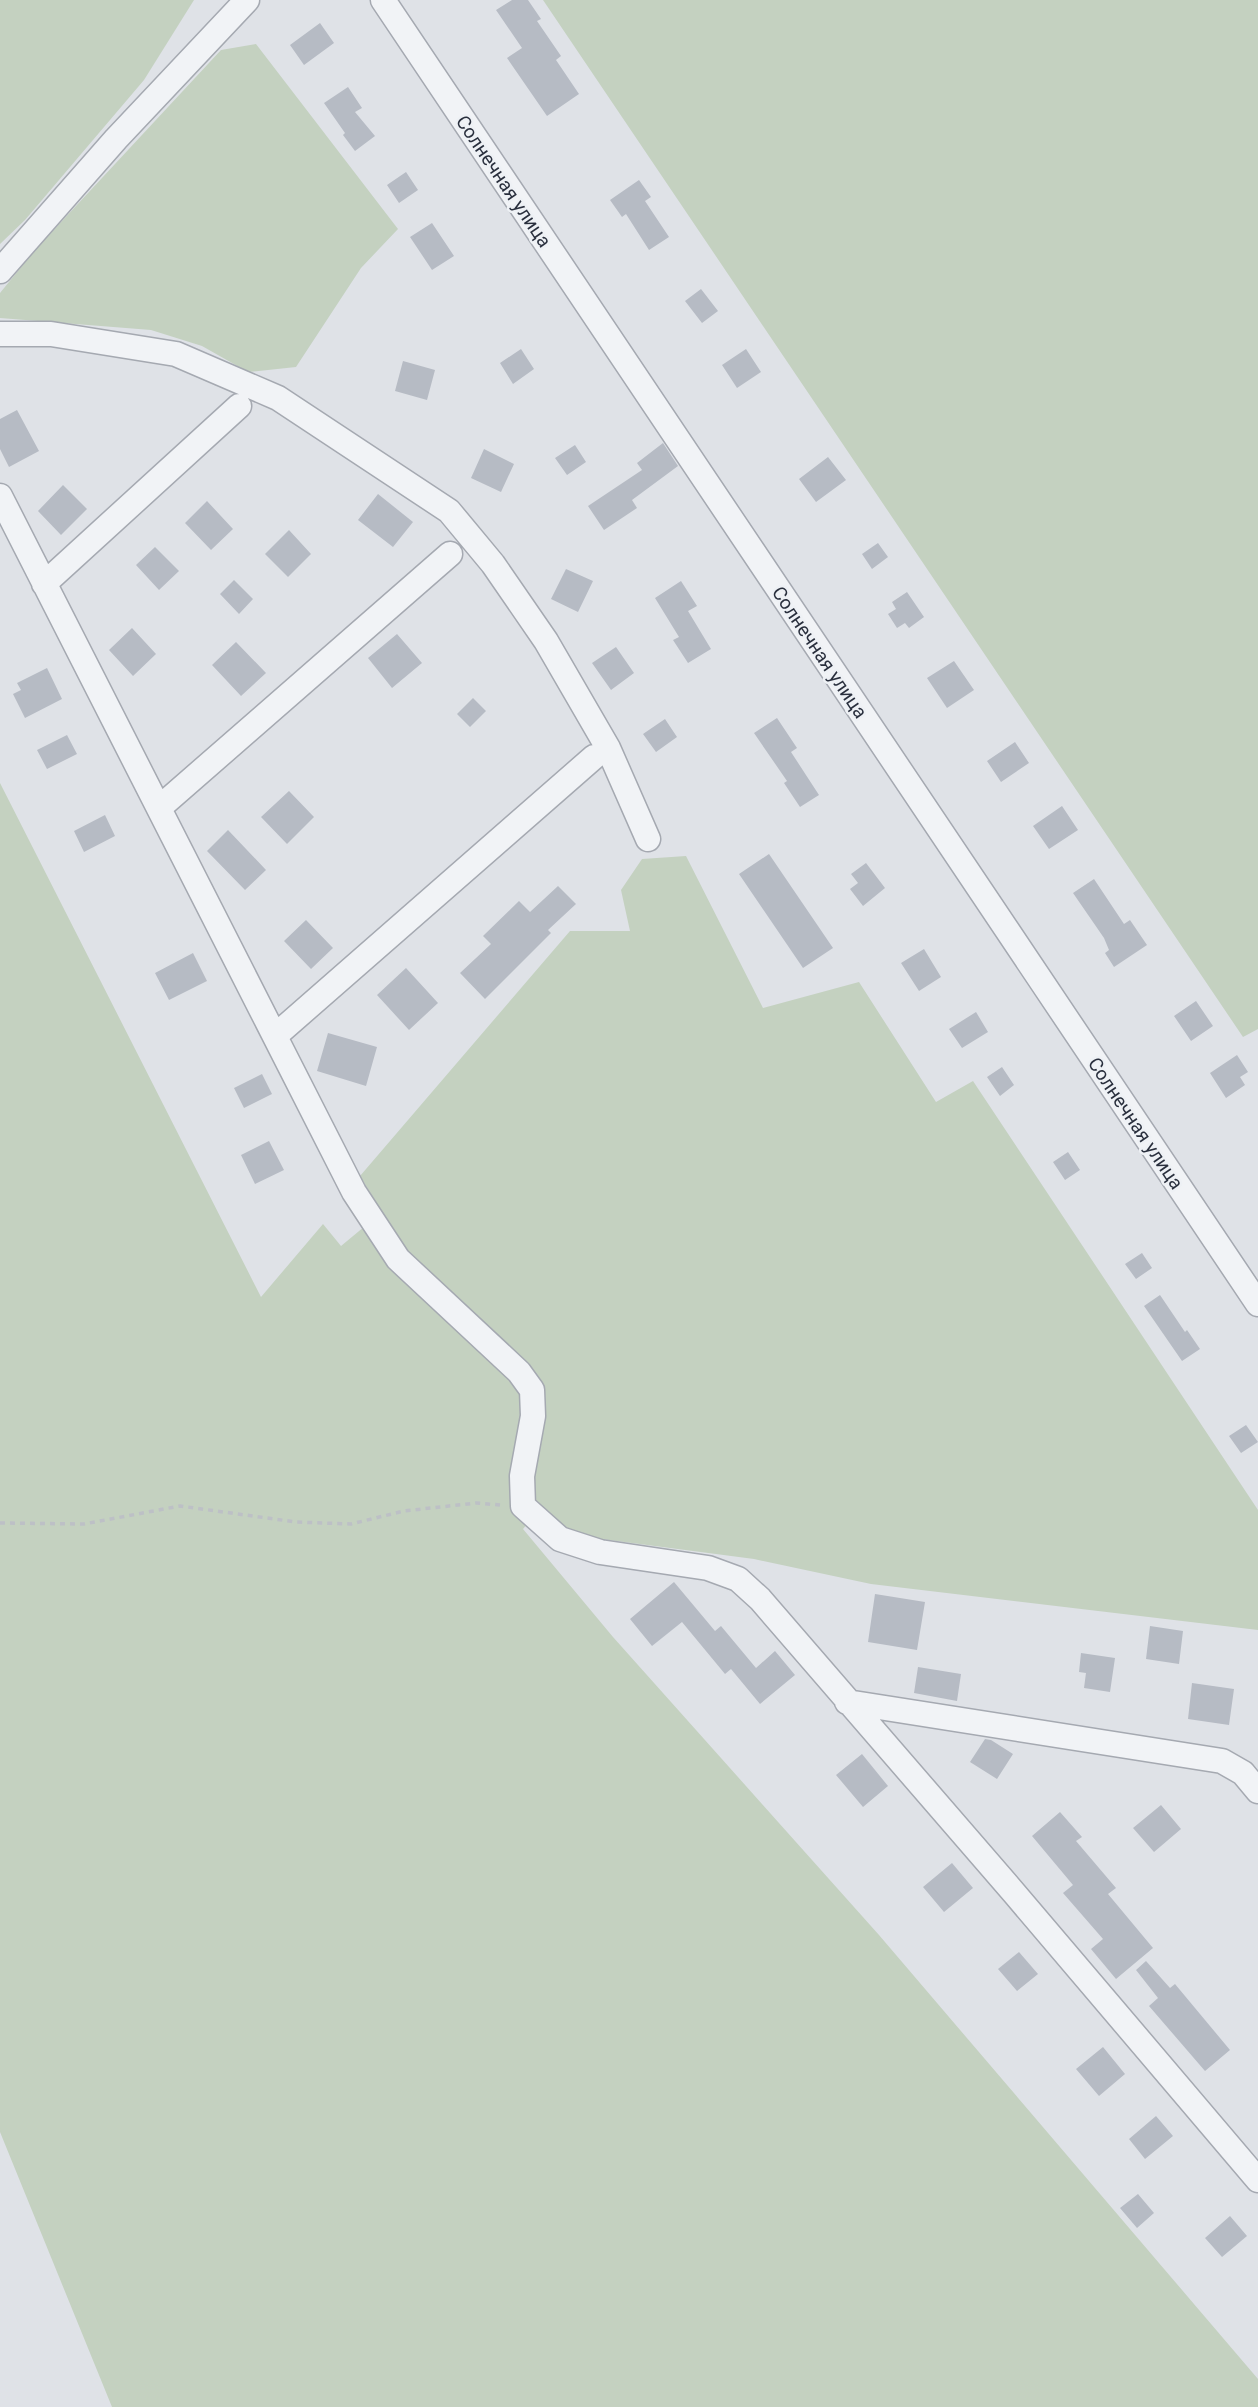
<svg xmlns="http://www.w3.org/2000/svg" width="1258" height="2407" font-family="Roboto,sans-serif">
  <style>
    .green { fill: #c4d1c0 }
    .building { fill: #b6bbc4 }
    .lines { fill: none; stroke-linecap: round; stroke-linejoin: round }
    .minor-casing { stroke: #a5a9b1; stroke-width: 27 }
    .path { stroke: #bdc0c6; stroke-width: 3.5; stroke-dasharray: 5 5; stroke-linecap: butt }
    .minor { stroke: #f1f3f6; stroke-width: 24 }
    .labels { text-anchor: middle; stroke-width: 5; stroke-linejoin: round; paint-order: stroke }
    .street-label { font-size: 19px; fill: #292f3d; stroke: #eef1f5 }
  </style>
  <rect width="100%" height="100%" fill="#dfe2e7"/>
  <!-- green -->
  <path class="green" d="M0 0H194L144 80 25 220 0 244Z
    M543 0H1258V1029L1243 1037Z
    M256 44 398 229 361 268 296 367 248 372 202 346 151 330 0 318V293L35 250 221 50Z
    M0 783 261 1297 323 1224 341 1246 382 1212 360 1176 570 931H630L621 890 642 859 686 856 763 1008 859 982 936 1102 973 1081 1258 1510V1630L871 1584 754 1559 571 1535 540 1509 523 1529 613 1637 879 1935 1258 2379V2407H112L0 2132Z"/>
  <!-- building -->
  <path class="building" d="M512 0H528L541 19 537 21 561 56 556 60 579 94 547 116 507 58 522 48 496 10Z
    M320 23 334 43 304 65 290 45Z
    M348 87 362 108 355 112 375 136 355 151 343 135 345 133 324 103Z
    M406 172 418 190 399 203 387 185Z
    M639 180 651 197 645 201 669 237 649 250 626 214 622 217 610 200Z
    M432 223 454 256 432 270 410 237Z
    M701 289 718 311 702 323 685 301Z
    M521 349 534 369 513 384 500 363Z
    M746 349 761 372 737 388 722 365Z
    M403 361 435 370 427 400 395 391Z
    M17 410 39 451 9 467 0 449V419Z
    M663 443 678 466 632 500 637 508 604 530 588 506 642 470 637 463Z
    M575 445 586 462 567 475 555 458Z
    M484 449 514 464 501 492 471 478Z
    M828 457 846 480 816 502 799 479Z
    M63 485 87 509 61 535 38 511Z
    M378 494 413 522 393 547 358 520Z
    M207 501 233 529 211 550 185 523Z
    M289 530 311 554 288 577 265 554Z
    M878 543 888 557 872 569 862 554Z
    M155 547 179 571 159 590 136 565Z
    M566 569 593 581 578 612 551 599Z
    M234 580 253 599 239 614 220 594Z
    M681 581 697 606 688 611 711 649 688 663 673 640 679 637 655 598Z
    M907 592 924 617 909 628 905 623 897 628 888 614 896 609 892 602Z
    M132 628 156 654 133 676 109 650Z
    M397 634 422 663 392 688 368 658Z
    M236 642 266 673 241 696 212 665Z
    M616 647 634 673 611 690 592 663Z
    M954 661 974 690 947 708 927 678Z
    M47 668 62 699 25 718 13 694 21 690 17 683Z
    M473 698 486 711 470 727 457 714Z
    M777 718 797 748 791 752 819 795 800 807 784 783 787 781 754 733Z
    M665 719 677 737 656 752 643 734Z
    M67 735 77 754 47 769 37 750Z
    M1015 742 1029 763 1001 782 987 761Z
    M289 791 314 817 287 844 261 817Z
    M1062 806 1078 830 1049 849 1033 826Z
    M105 815 115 836 84 852 74 831Z
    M228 830 266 870 245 890 207 851Z
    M769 854 833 948 803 968 739 874Z
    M866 863 885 888 863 906 850 889 858 883 851 874Z
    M1094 879 1124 924 1130 920 1147 945 1114 967 1105 953 1109 950 1104 938 1073 893Z
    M558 886 576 904 548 930 551 933 485 999 460 973 491 944 483 936 519 901 530 912Z
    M306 920 333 948 311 969 284 941Z
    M924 949 941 977 919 991 901 963Z
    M193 953 207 981 169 1000 155 973Z
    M406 968 438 1003 409 1030 377 995Z
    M1196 1001 1213 1026 1191 1041 1174 1016Z
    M976 1012 988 1032 962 1048 949 1029Z
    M328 1033 377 1047 366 1086 317 1071Z
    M1237 1055 1248 1072 1240 1077 1245 1085 1226 1098 1210 1073Z
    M1002 1067 1014 1085 1000 1096 987 1077Z
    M262 1074 272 1094 244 1108 234 1088Z
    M269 1141 284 1170 255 1184 241 1155Z
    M1068 1152 1080 1170 1065 1180 1053 1162Z
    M1142 1253 1152 1268 1136 1279 1125 1264Z
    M1160 1295 1185 1332 1187 1330 1200 1349 1182 1361 1144 1306Z
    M1246 1425 1258 1442 1241 1453 1229 1436Z
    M674 1582 715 1631 721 1626 756 1668 775 1651 795 1675 760 1704 731 1669 725 1674 682 1622 652 1646 630 1619Z
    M875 1594 925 1602 917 1650 868 1642Z
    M1150 1626 1183 1631 1179 1664 1146 1659Z
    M1081 1653 1115 1658 1110 1692 1084 1688 1086 1673 1079 1672Z
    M918 1667 961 1674 957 1701 914 1693Z
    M1192 1683 1234 1689 1229 1725 1188 1719Z
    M985 1739 991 1740 1013 1754 997 1779 970 1762Z
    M862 1754 888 1786 863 1807 836 1775Z
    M1161 1805 1181 1829 1154 1852 1133 1828Z
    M1060 1812 1082 1837 1076 1841 1116 1888 1108 1894 1153 1948 1116 1979 1091 1949 1103 1939 1063 1893 1073 1885 1032 1836Z
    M952 1863 973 1888 944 1912 923 1887Z
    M1019 1952 1038 1974 1017 1991 998 1969Z
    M1146 1961 1170 1988 1175 1984 1230 2050 1205 2071 1149 2006 1158 1998 1136 1970Z
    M1103 2047 1125 2074 1099 2096 1076 2069Z
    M1156 2116 1173 2136 1145 2159 1129 2139Z
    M1138 2194 1154 2213 1137 2228 1120 2208Z
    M1230 2216 1247 2236 1222 2257 1205 2238Z"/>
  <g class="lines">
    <defs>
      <path id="minor" d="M383 0 1258 1304
        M0 271 116 139 247 0
        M0 334H51L176 354 278 398 449 511 493 564 546 641 608 748 648 839
        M0 496 354 1192 398 1259 519 1372 532 1390 533 1416 522 1476 523 1506 560 1539 600 1552 708 1568 738 1579 760 1599 1015 1894 1258 2180
        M44 584 239 406
        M159 808 450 554
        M275 1036 594 757
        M847 1702 1222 1761 1243 1773 1258 1791"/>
    </defs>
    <!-- minor casing -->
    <use href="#minor" class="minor-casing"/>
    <!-- path -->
    <path class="path" d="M0 1523 84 1524 180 1506 296 1522 351 1524 404 1511 476 1503 500 1505"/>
    <!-- minor -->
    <use href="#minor" class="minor"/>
  </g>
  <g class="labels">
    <!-- street labels -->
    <g class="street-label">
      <text transform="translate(504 181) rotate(56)" y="7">Солнечная улица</text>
      <text transform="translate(820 652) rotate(56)" y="7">Солнечная улица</text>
      <text transform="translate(1136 1123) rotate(56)" y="7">Солнечная улица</text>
    </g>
  </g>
</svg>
